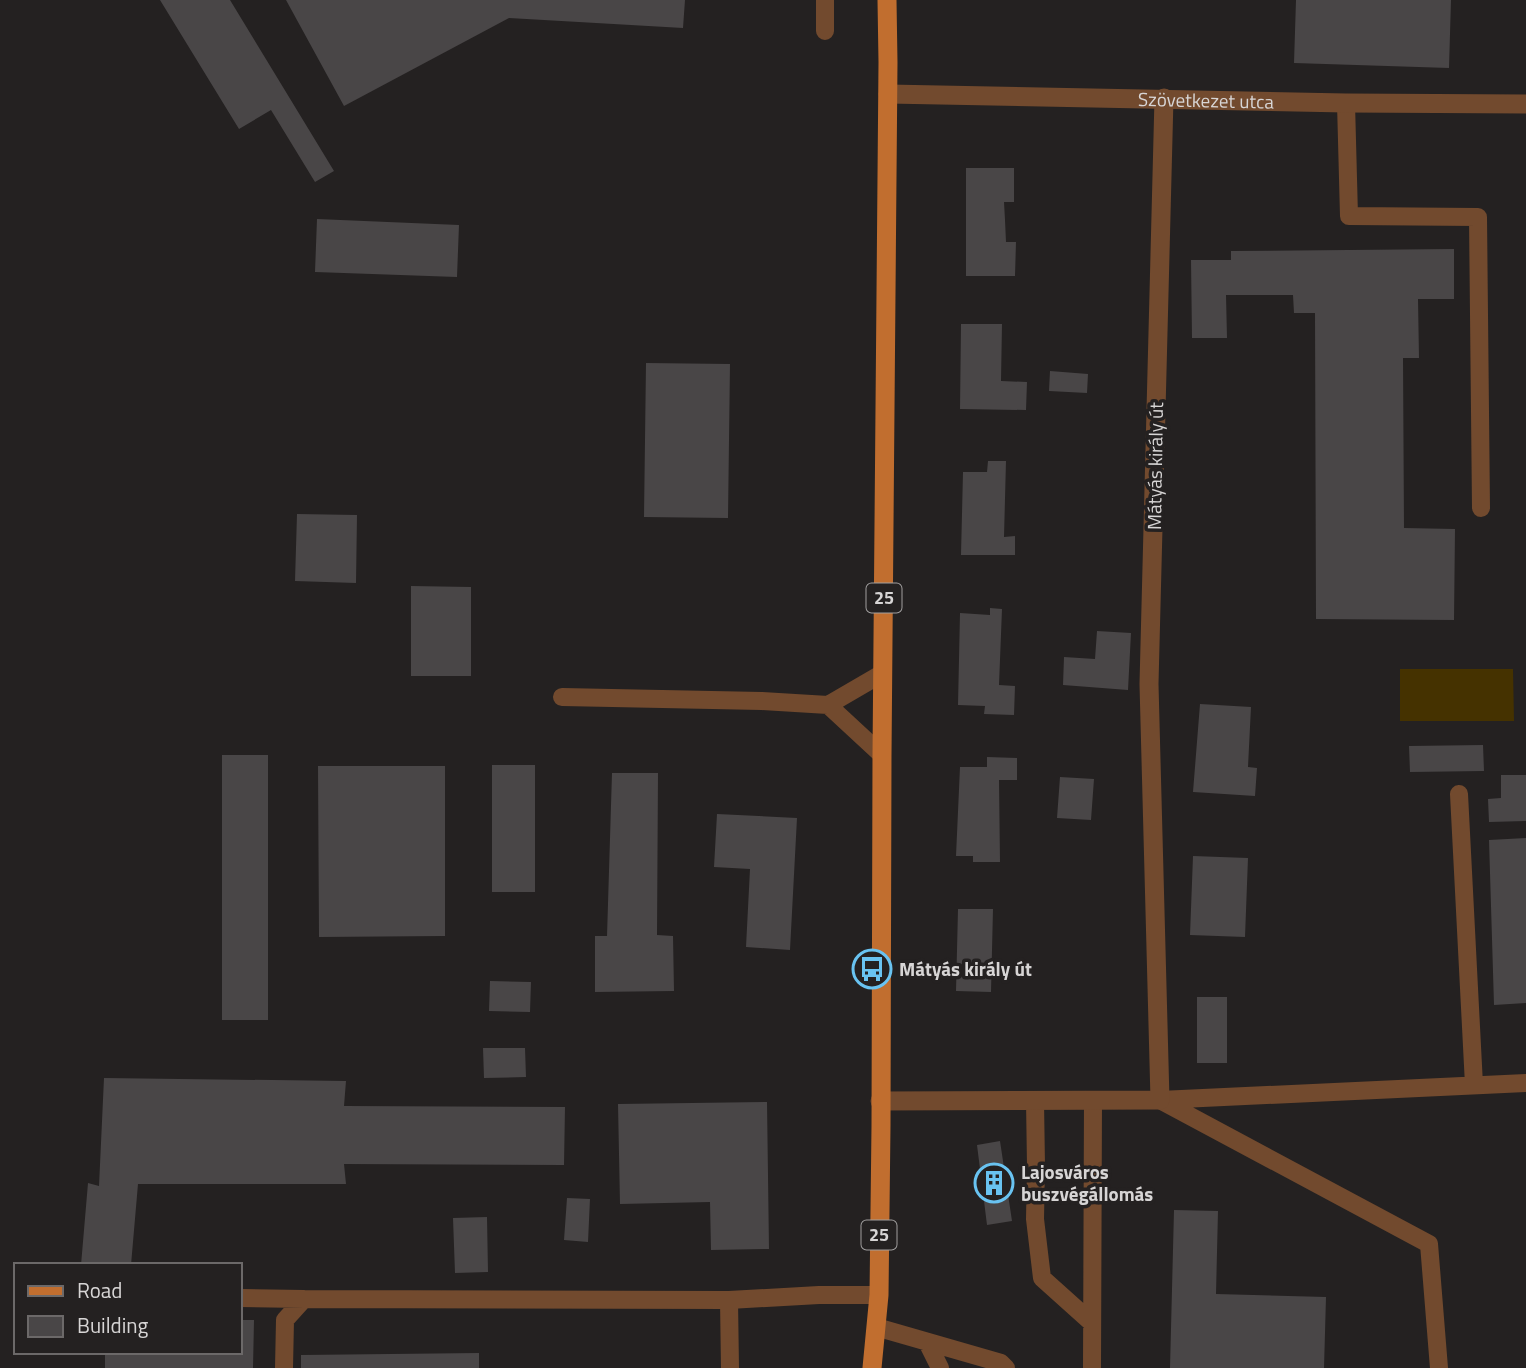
<svg xmlns="http://www.w3.org/2000/svg" width="1526" height="1368" font-family="'Titillium Web',sans-serif">
  <style>
    .green { fill: #453200 }
    .building { fill: #494647 }
    .lines { fill: none; stroke-linecap: round; stroke-linejoin: round }
    .service { stroke: #724a2e; stroke-width: 18 }
    .minor { stroke: #724a2e; stroke-width: 19 }
    .primary { stroke: #c16e2f; stroke-width: 19 }
    .labels { text-anchor: middle; stroke-width: 7; stroke-linejoin: round; paint-order: stroke }
    .shield { fill: #242121; stroke: #a19f9f; stroke-width: 2 }
    .shield-label { font-size: 18px; font-weight: bold; fill: #d7d5d5 }
    .street-label { font-size: 19px; fill: #d7d5d5; stroke: #242121 }
    .poi-label { font-size: 19px; font-weight: bold; fill: #d7d5d5; stroke: #242121; text-anchor: start }
  </style>
  <rect width="100%" height="100%" fill="#242121"/>
  <!-- green -->
  <path class="green" d="M1400 669H1513L1514 721H1400Z"/>
  <!-- building -->
  <path class="building" d="M160 0H230L334 171 315 182 271 110 239 129Z
    M286 0H685L683 28 509 18 344 106Z
    M1296 0H1451L1449 68 1294 63Z
    M966 168H1014V202H1004L1005 220 1006 242H1016L1015 276H966Z
    M317 219 459 225 457 277 315 272Z
    M1454 249V299H1418L1419 358H1403L1404 528 1455 529 1454 620 1316 619 1315 313H1294L1293 295H1226L1227 338H1192L1191 260H1231V251Z
    M961 324H1002L1001 381 1027 382 1026 410 960 409Z
    M646 363 730 364 728 518 644 517Z
    M1050 371 1088 374 1087 393 1049 391Z
    M988 461H1006L1004 537 1015 536V555H961L963 472H987Z
    M297 514 357 515 356 583 295 581Z
    M411 586 471 587V676H411Z
    M990 608 1002 609 999 685 1015 686 1014 715 984 714 985 706 958 705 960 613 990 615Z
    M1097 631 1131 633 1128 690 1063 685 1064 657 1095 659Z
    M1200 704 1251 707 1248 767 1257 768 1255 796 1193 792Z
    M1483 745 1484 771 1410 772 1409 746Z
    M222 755H268V1020H222Z
    M987 757 1017 758V780H999L1000 862H973V856H956L960 767H987Z
    M492 765H535V892H492Z
    M318 766H445V936L319 937Z
    M612 773H658L657 935 673 936 674 991 595 992V936H607Z
    M1501 775H1526V821L1489 822 1488 799 1501 798Z
    M1060 777 1094 779 1091 820 1057 818Z
    M717 814 797 818 790 950 746 947 750 869 714 867Z
    M1526 838V1003L1494 1005 1489 840Z
    M1193 856 1248 858 1245 937 1190 935Z
    M958 909H993L991 992 956 991Z
    M490 981 531 982 530 1012 489 1011Z
    M1197 997H1227V1063H1197Z
    M483 1048H525L526 1077 484 1078Z
    M104 1078 346 1081 344 1106 565 1107 564 1165 344 1164 346 1184H138L131 1265H81L88 1183 99 1186Z
    M767 1102 769 1249 711 1250 710 1202 620 1204 618 1104Z
    M1000 1141 1012 1221 987 1225 977 1145Z
    M567 1198 590 1199 588 1242 564 1240Z
    M1174 1210 1218 1211 1216 1294 1326 1297 1324 1368H1170Z
    M487 1217 488 1272 455 1273 453 1218Z
    M240 1320H254L253 1368H105V1352H240Z
    M479 1353V1368H301V1355Z"/>
  <g class="lines">
    <!-- service -->
    <path class="service" d="M825 0V31
      M1346 103 1349 216 1478 217 1481 508
      M562 697 762 701 828 705 882 755
      M828 705 883 673
      M1459 794 1474 1085
      M1160 1100 1429 1244 1439 1368
      M1160 1100 1526 1083
      M1035 1101 1036 1166 1035 1219 1042 1278 1091 1322
      M240 1298 304 1299
      M729 1300 730 1368
      M876 1327 1001 1363 1006 1368
      M927 1342 940 1368
      M284 1368 285 1320 304 1299 729 1300 819 1295H879
      M1092 1368 1093 1100"/>
    <!-- minor -->
    <g class="minor">
      <path id="s1" d="M888 94 1346 103 1526 104"/>
      <path d="M880 1101 1160 1100 1149 684 1164 98"/>
    </g>
    <!-- primary -->
    <path class="primary" d="M872 1368 879 1295 881 1126 882 755 888 62 887 0"/>
  </g>
  <!-- icons -->
  <defs>
    <symbol id="bus-ring" viewBox="-11 -11 22 22"><circle r="9.5" fill="#242121" stroke="#69c3f1" stroke-width="1.5"/><path d="M-5-6H5V4H4V6H2V4H-2V6H-4V4H-5ZM-3.5-4V0h7V-4ZM-3.5 1.2v1.5H-2V1.2ZM2 1.2v1.5H3.5V1.2Z" fill="#69c3f1"/></symbol>
    <symbol id="building-ring" viewBox="-11 -11 22 22"><circle r="9.5" fill="#242121" stroke="#69c3f1" stroke-width="1.5"/><path d="M-4-6H4V6H1V3H-1V6H-4ZM-2.5-4.3h1.7v1.8h-1.7ZM.8-4.3h1.7v1.8H.8ZM-2.5-1h1.7V.8h-1.7ZM.8-1h1.7V.8H.8Z" fill="#69c3f1"/></symbol>
  </defs>
  <g fill-rule="evenodd">
    <use href="#bus-ring" x="850" y="947" width="44" height="44"/>
    <use href="#building-ring" x="972" y="1161" width="44" height="44"/>
  </g>
  <g class="labels">
    <!-- shield labels -->
    <g class="shield">
      <rect x="866.5" y="583.5" width="35" height="29" rx="5"/>
      <rect x="861.5" y="1220.5" width="35" height="29" rx="5"/>
    </g>
    <g class="shield-label">
      <text x="884" y="604">25</text>
      <text x="879" y="1241">25</text>
    </g>
    <!-- street labels -->
    <g class="street-label">
      <text dy="7" stroke="none"><textPath href="#s1" startOffset="318">Szövetkezet utca</textPath></text>
      <text transform="translate(1155 466) rotate(-89)" y="7">Mátyás király út</text>
    </g>
    <!-- poi labels -->
    <g class="poi-label">
      <text x="899" y="976">Mátyás király út</text>
      <text x="1021" y="1179">Lajosváros<tspan x="1021" dy="22">buszvégállomás</tspan></text>
    </g>
  </g>
  <!-- legend -->
  <rect x="14" y="1263" width="228" height="91" fill="#242121" stroke="#6c6969" stroke-width="2"/>
  <rect x="28" y="1286" width="35" height="10" fill="#c16e2f" stroke="#6c6969" stroke-width="2"/>
  <text x="77" y="1298" font-size="21" fill="#d7d5d5">Road</text>
  <rect x="28" y="1316" width="35" height="21" fill="#494647" stroke="#6c6969" stroke-width="2"/>
  <text x="77" y="1333" font-size="21" fill="#d7d5d5">Building</text>
</svg>
